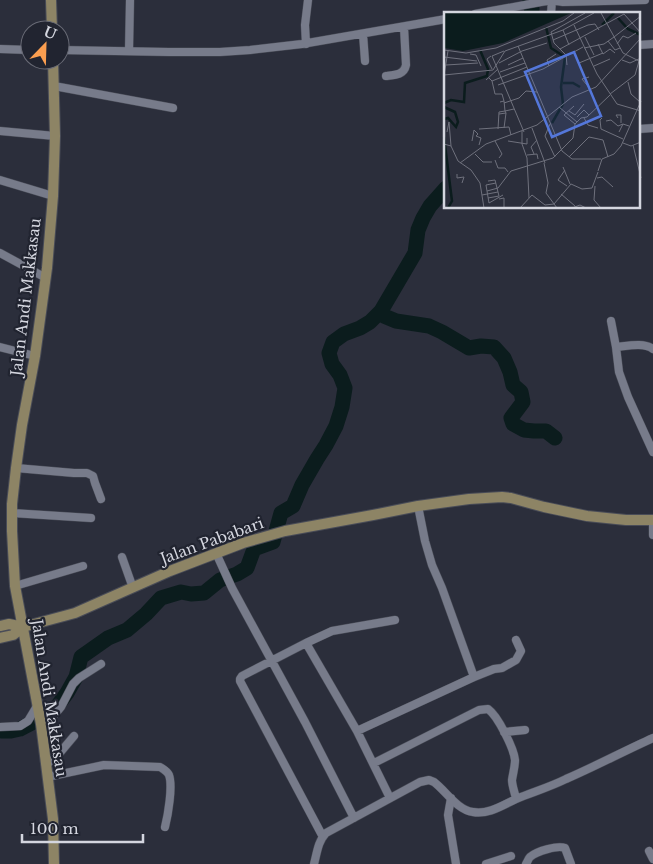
<svg xmlns="http://www.w3.org/2000/svg" width="653" height="864" font-family="'Libre Baskerville',serif">
  <style>
    .lines { fill: none; stroke-linecap: round; stroke-linejoin: round }
    .river { stroke: #0b1c1d; stroke-width: 15 }
    .street-casing { stroke: #494c57; stroke-width: 9 }
    .secondary-casing { stroke: #494c57; stroke-width: 12 }
    .street { stroke: #777b8a; stroke-width: 8 }
    .secondary { stroke: #8d8465; stroke-width: 10 }
    .labels { text-anchor: middle; stroke-width: 4.5; stroke-linejoin: round; paint-order: stroke }
    .street-label { font-size: 15px; fill: #d4d6df; stroke: #212430 }
    .inset-river { fill: none; stroke: #0b1c1d; stroke-width: 2.5 }
    .inset-road { fill: none; stroke: #6f717d; stroke-width: 1 }
    .view { fill: #5477da; fill-opacity: 0.15; stroke: #5477da; stroke-width: 2.5 }
    .inset-edge { fill: none; stroke: #d4d6df; stroke-width: 2.5 }
  </style>
  <rect width="100%" height="100%" fill="#2b2e3b"/>
  <g class="lines">
    <!-- river -->
    <path class="river" d="M530 0 532 9 531 14
      M381 311 384 316 396 321 429 326 442 332 469 348 481 346 494 347 504 358 510 372 513 385 521 392 523 402 511 418 513 424 524 430 534 431H546L555 438
      M2 731H11L20 729 39 719 52 713 67 693 76 677 81 657 108 638 127 630 146 614 161 598 181 592 191 594 204 593 220 580 237 574 247 568 254 549 273 542 281 513 293 506 302 485 317 459 326 445 336 426 342 407 345 388 340 375 332 364 329 353 333 342 344 334 360 328 370 322 381 311 415 253 418 230 423 218 430 206 446 188"/>
    <defs>
      <path id="street" d="M475 14 552 0 563 2 645 0
        M551 14 552 0
        M363 34 365 61
        M306 44 305 25 308 0
        M639 45 653 44
        M0 49 30 50
        M60 50 169 52H220L250 50 302 44 446 19
        M129 51 130 0
        M386 76C395 75 404 75 406 65L404 27
        M54 86 173 108
        M639 129 653 128
        M0 131 55 136
        M0 180 53 196
        M0 253 46 278
        M611 321 616 347
        M0 347 35 356
        M653 349C644 342 627 346 616 347L619 372 628 397 653 452
        M16 468 74 473H87L93 476 95 483 101 499
        M418 506 425 541 432 565 442 588 474 677
        M12 513 91 518
        M653 520V535
        M216 553 232 588 305 722 354 818
        M122 557 133 588
        M15 586 83 566
        M306 643 357 731 474 677 494 669 502 668 516 660 521 651 516 640
        M0 727 20 726 28 721 37 706
        M42 730 61 707 73 684 79 678 101 664
        M357 731 390 798
        M504 732 525 730
        M374 763 479 710 488 709C498 716 514 749 515 760 515 767 513 773 512 780 512 786 515 793 516 799
        M46 765 58 755 74 736
        M47 777 104 765 160 767C163 769 167 771 169 775 173 786 168 815 165 827
        M451 798 448 815 456 864
        M323 837 240 681V679L242 676 306 643 332 631 395 620
        M649 851 653 859
        M314 864C317 853 318 841 326 833L420 782 429 780 434 782C446 791 457 810 473 812 488 815 503 805 516 799 533 792 550 787 566 779 596 766 624 751 653 738
        M486 864 511 856
        M526 864C528 861 528 859 530 857 537 851 558 845 565 848L571 864"/>
      <path id="secondary" d="M51 0 52 30
        M53 60 55 136 53 196 47 268 35 356 22 425 16 468 12 504V531L15 586 41 724 53 819 54 864
        M0 626 9 624 23 627
        M0 638 13 635 23 627 75 613 170 571 243 543 285 531 373 515 418 506 469 499 502 497 511 498 544 507 587 516 626 520H653"/>
    </defs>
    <!-- street casing -->
    <use href="#street" class="street-casing"/>
    <!-- secondary casing -->
    <use href="#secondary" class="secondary-casing"/>
    <!-- street -->
    <use href="#street" class="street"/>
    <!-- secondary -->
    <use href="#secondary" class="secondary"/>
  </g>
  <g class="labels">
    <!-- street labels -->
    <g class="street-label">
      <text transform="translate(26 297) rotate(-83)" y="5">Jalan Andi Makkasau</text>
      <text transform="translate(212 541) rotate(-20)" y="5">Jalan Pababari</text>
      <text transform="translate(49 698) rotate(81)" y="5">Jalan Andi Makkasau</text>
    </g>
  </g>
  <!-- overview -->
  <g transform="translate(444 12)">
    <rect width="196" height="196" fill="#2b2e3b"/>
    <path d="M0 1H127L59 31 19 39 0 36Z" fill="#0b1c1d"/>
    <path class="inset-river" d="M174 6 184 17 197 23M158 13 170 1M102 15 107 36 121 45 117 75 119 92 108 111M119 71H129L136 75M0 91 7 88 20 90 21 71 43 64 44 57 36 38M0 95 11 100 14 110 12 115 4 106 0 107M0 125 8 189 4 196"/>
    <path class="inset-road" d="M157 1 179 41 197 50M180 2 197 21M130 13 153 62 173 92 197 99M119 18 125 33M141 25 150 43M170 25 197 4M109 28 144 13 151 12 155 18M164 29 171 38 176 36M154 32 159 42 166 37 171 41M173 32 179 24 184 26 192 21M74 34 118 139 128 147H157M140 36 160 32 170 25M116 37 180 2M0 38 22 41 52 36 119 9 130 1M60 39 48 44 80 120M130 40 135 51 159 41M26 42 32 43 37 54M47 44 43 47 48 57M0 45 33 49M178 48 186 51 197 46M55 51 78 39 103 31M2 53 34 51M64 53 79 46M123 53 122 43 110 31 107 20 141 1M105 54 103 48 112 42M150 54 166 47M56 60 81 51M0 63 4 39M0 63 49 58 61 39 119 18 150 1M145 65 138 67 147 78M45 66 48 69 83 55M42 68 54 57M48 69 51 82H58L60 89M184 70 187 82 196 90M54 73 99 57 139 35M166 82 191 63 195 49M56 90 60 89 61 99 70 97M60 91 75 86 82 79 93 80M130 94 120 103 131 112M115 95 133 110M125 99 131 103 140 92M55 102 62 101 60 116M133 105 140 98 145 103M140 106 144 113 154 116M158 106 156 108 157 117 179 127M174 106 172 103H177V111M162 109 167 108 174 114 179 112M106 112 101 124 111 145M88 116 101 151M35 117 65 115 67 123M54 117 55 100 61 99 62 101M78 119V132L83 146 85 186M3 120 5 110 7 134M175 120 179 112 185 114M28 129 30 118 34 122 32 124 37 126 35 133M51 129 58 142 55 146M64 129 83 132V126M179 131 187 134 197 130M0 132 7 134 14 149 27 158 36 171 40 196M189 133 197 166M31 142 39 150H48M90 142 87 135 93 128M83 143 93 142 94 147M125 145 145 125 159 128 164 145M51 148 54 156H61L64 160M16 151 42 132 93 113 128 85 152 75 197 26M100 151 104 171 102 181 113 196M119 155 126 172M121 158 114 168 123 174M154 159 158 147 170 142 177 134 197 89M13 162V166L20 165 18 171M153 166 158 165 169 175M44 169 51 168 55 184 44 186M52 171 42 173 45 191 59 183M151 174 150 188 157 196M43 179 54 176 67 159 109 146 129 126 131 112 137 106 143 105 166 83M117 182 131 194M38 183 54 180M55 187 60 186V196M76 196 88 183 101 193 110 192 127 172 138 177 148 176 154 160M128 196 136 193 142 196"/>
    <path class="view" d="M130 40 157 104 108 125 81 60Z"/>
    <rect width="196" height="196" class="inset-edge"/>
  </g>
  <!-- north arrow -->
  <g transform="translate(45 45) rotate(23)"><circle r="24" fill="#212430" stroke="#696b76"/>
  <path d="M0-4L9 19L0 12L-9 19Z" fill="#fb9e50"/>
  <text y="-8" font-size="14" font-weight="bold" text-anchor="middle" fill="#d4d6df">U</text>
  </g>
  <!-- scale -->
  <path d="M22 834v8h121v-8" fill="none" stroke="#d4d6df" stroke-width="2.5"/>
  <text x="30" y="834" font-size="15" fill="#d4d6df" stroke="#212430" stroke-width="4" paint-order="stroke">100 m</text>
</svg>
